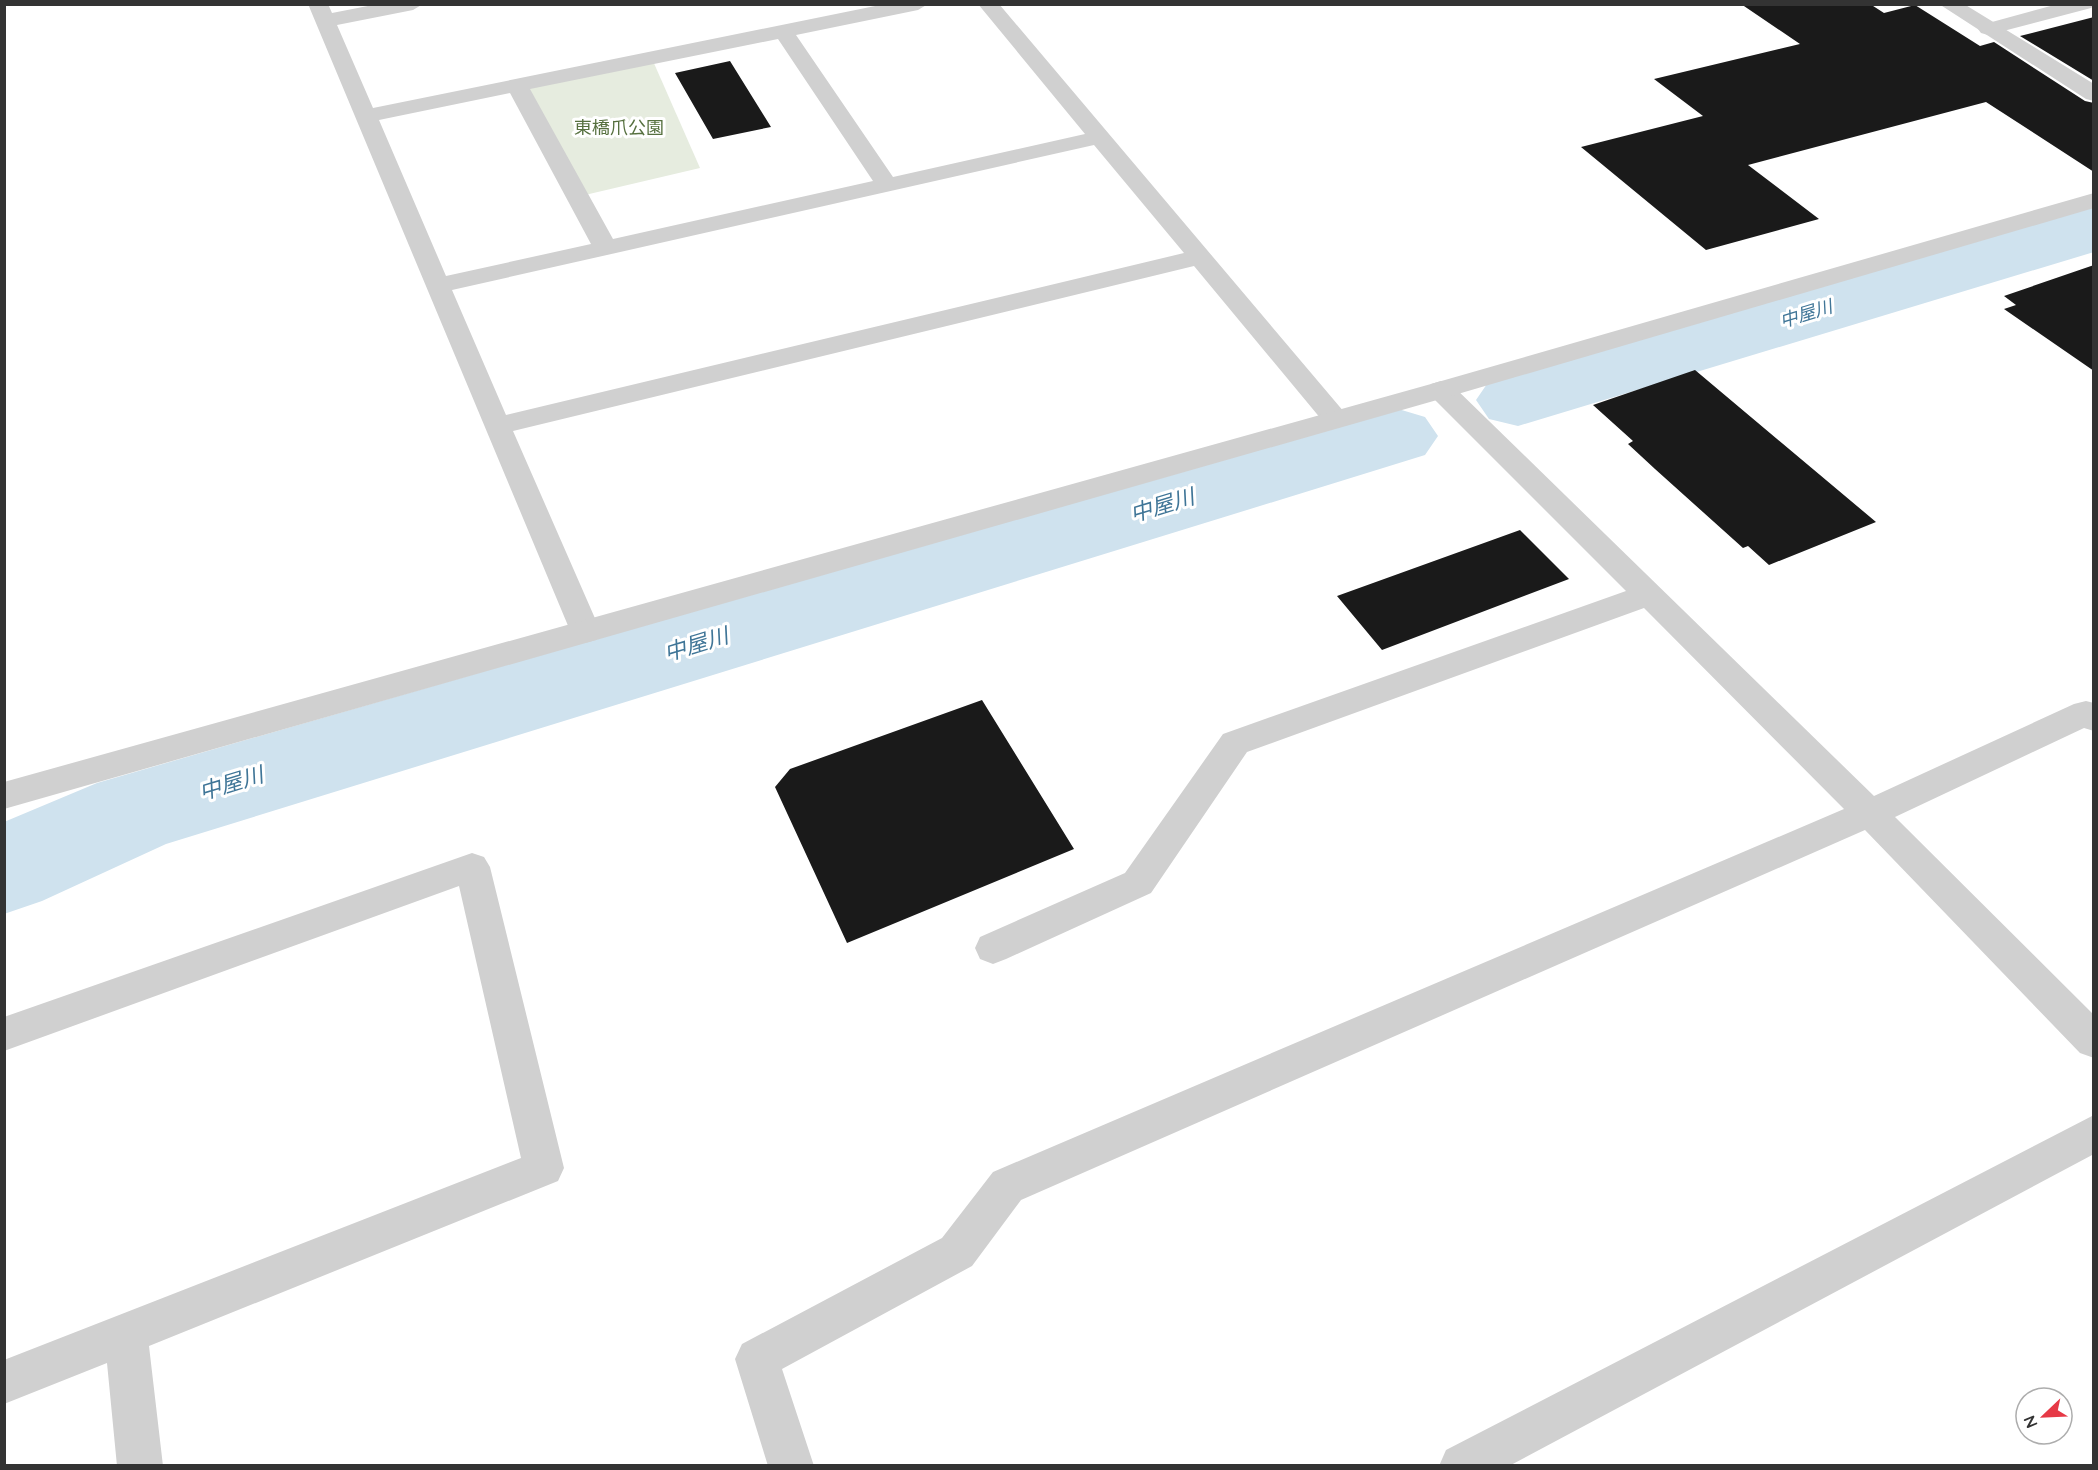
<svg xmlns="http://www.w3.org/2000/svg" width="2098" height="1470" font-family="Quicksand,'Noto Sans JP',sans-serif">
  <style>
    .green { fill: #e6ecdf }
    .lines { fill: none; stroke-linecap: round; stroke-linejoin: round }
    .river { fill: #cfe2ee; fill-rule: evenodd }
    .building { fill: #1a1a1a }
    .minor { fill: #d0d0d0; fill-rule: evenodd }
    .tertiary { fill: #d0d0d0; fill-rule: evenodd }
    .labels { text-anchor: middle; stroke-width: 6; stroke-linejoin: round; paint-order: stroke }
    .far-park-label { font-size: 18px; fill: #56703f; stroke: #fff }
    .far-water-label { font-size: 18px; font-style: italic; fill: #3f7597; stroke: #fff }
    .water-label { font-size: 22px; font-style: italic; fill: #3f7597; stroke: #fff }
  </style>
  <rect width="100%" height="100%" fill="#fff"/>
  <!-- green -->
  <path class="green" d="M653 61 700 168 585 195 525 87Z"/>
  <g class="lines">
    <!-- river -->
    <path class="river" d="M2094 206V252L1518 426 1489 419 1476 400 1489 381Z
      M1395 408 1425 417 1438 436 1425 455 166 844 42 901 4 914V822L97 783Z"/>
  </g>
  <!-- building -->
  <path class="building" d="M1741 4H1870L1884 13 1915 5 1980 46 1994 42 2085 101 2094 103V172L1986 102 1748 165 1819 219 1706 250 1581 147 1703 116 1654 79 1800 44Z
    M2094 17V81L2020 36Z
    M730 61 771 127 713 139 675 73Z
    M2094 265V371L2004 309 2016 305 2004 296Z
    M1695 370 1876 522 1769 565 1748 546 1743 548 1655 469 1628 444 1633 441 1593 405Z
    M1520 530 1569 579 1382 650 1337 596Z
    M982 700 1074 849 847 943 775 787 790 769Z"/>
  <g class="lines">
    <!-- minor -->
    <path class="minor" d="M308 4H328L332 13 378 4H423L413 10 337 25 373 108 885 4H928L918 10 796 35 893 177 1085 134 978 4H999L1350 419 1346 425 1336 428 1326 425 1194 266 513 431 601 632 596 640 585 643 574 640ZM778 39 873 181 613 239 530 89ZM510 93 591 244 446 276 379 120ZM1094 145 1184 253 506 415 452 290Z
      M2058 4 2094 5 2091 8 1988 35 1981 33 1978 29 1981 25Z
      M1441 381 1451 384 1874 796 2074 704 2086 701 2094 703V731L2084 728 1895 817 2094 1015V1058L2080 1053 1865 830 1021 1200 972 1266 782 1369 814 1466H768L735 1359 742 1344 942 1238 993 1172 1844 809 1644 608 1247 752 1151 893 1006 959 993 964 980 959 975 948 980 937 1125 873 1223 734 1626 591 1431 396 1427 390 1431 384Z
      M472 853 484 857 490 867 564 1168 558 1181 149 1346 163 1466H117L107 1363 4 1404V1360L521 1158 459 886 4 1051V1017Z
      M2094 1115V1154L1509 1466H1439L1446 1450Z"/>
    <!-- tertiary -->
    <path class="tertiary" d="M1939 4H1964L2094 84V101L2086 99Z
      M2094 193V208L1451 396 4 809V782L1431 384Z"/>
  </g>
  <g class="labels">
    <!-- far-park labels -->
    <g class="far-park-label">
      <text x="619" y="134">東橋爪公園</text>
    </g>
    <!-- far-water labels -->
    <g class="far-water-label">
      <text transform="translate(1806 314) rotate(-17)" y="6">中屋川</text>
    </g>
    <!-- water labels -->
    <g class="water-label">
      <text transform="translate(1162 505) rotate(-17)" y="8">中屋川</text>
      <text transform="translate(696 644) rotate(-17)" y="8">中屋川</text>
      <text transform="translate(231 783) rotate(-17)" y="8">中屋川</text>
    </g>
  </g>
  <!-- border -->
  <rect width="2098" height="1470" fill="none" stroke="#333333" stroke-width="12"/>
  <!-- north arrow -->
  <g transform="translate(2044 1416) rotate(247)"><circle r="28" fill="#ffffff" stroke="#adadad" stroke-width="1.5"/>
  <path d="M0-4.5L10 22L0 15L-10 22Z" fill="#e63946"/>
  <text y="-9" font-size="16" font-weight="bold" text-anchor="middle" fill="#333333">N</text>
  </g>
</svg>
